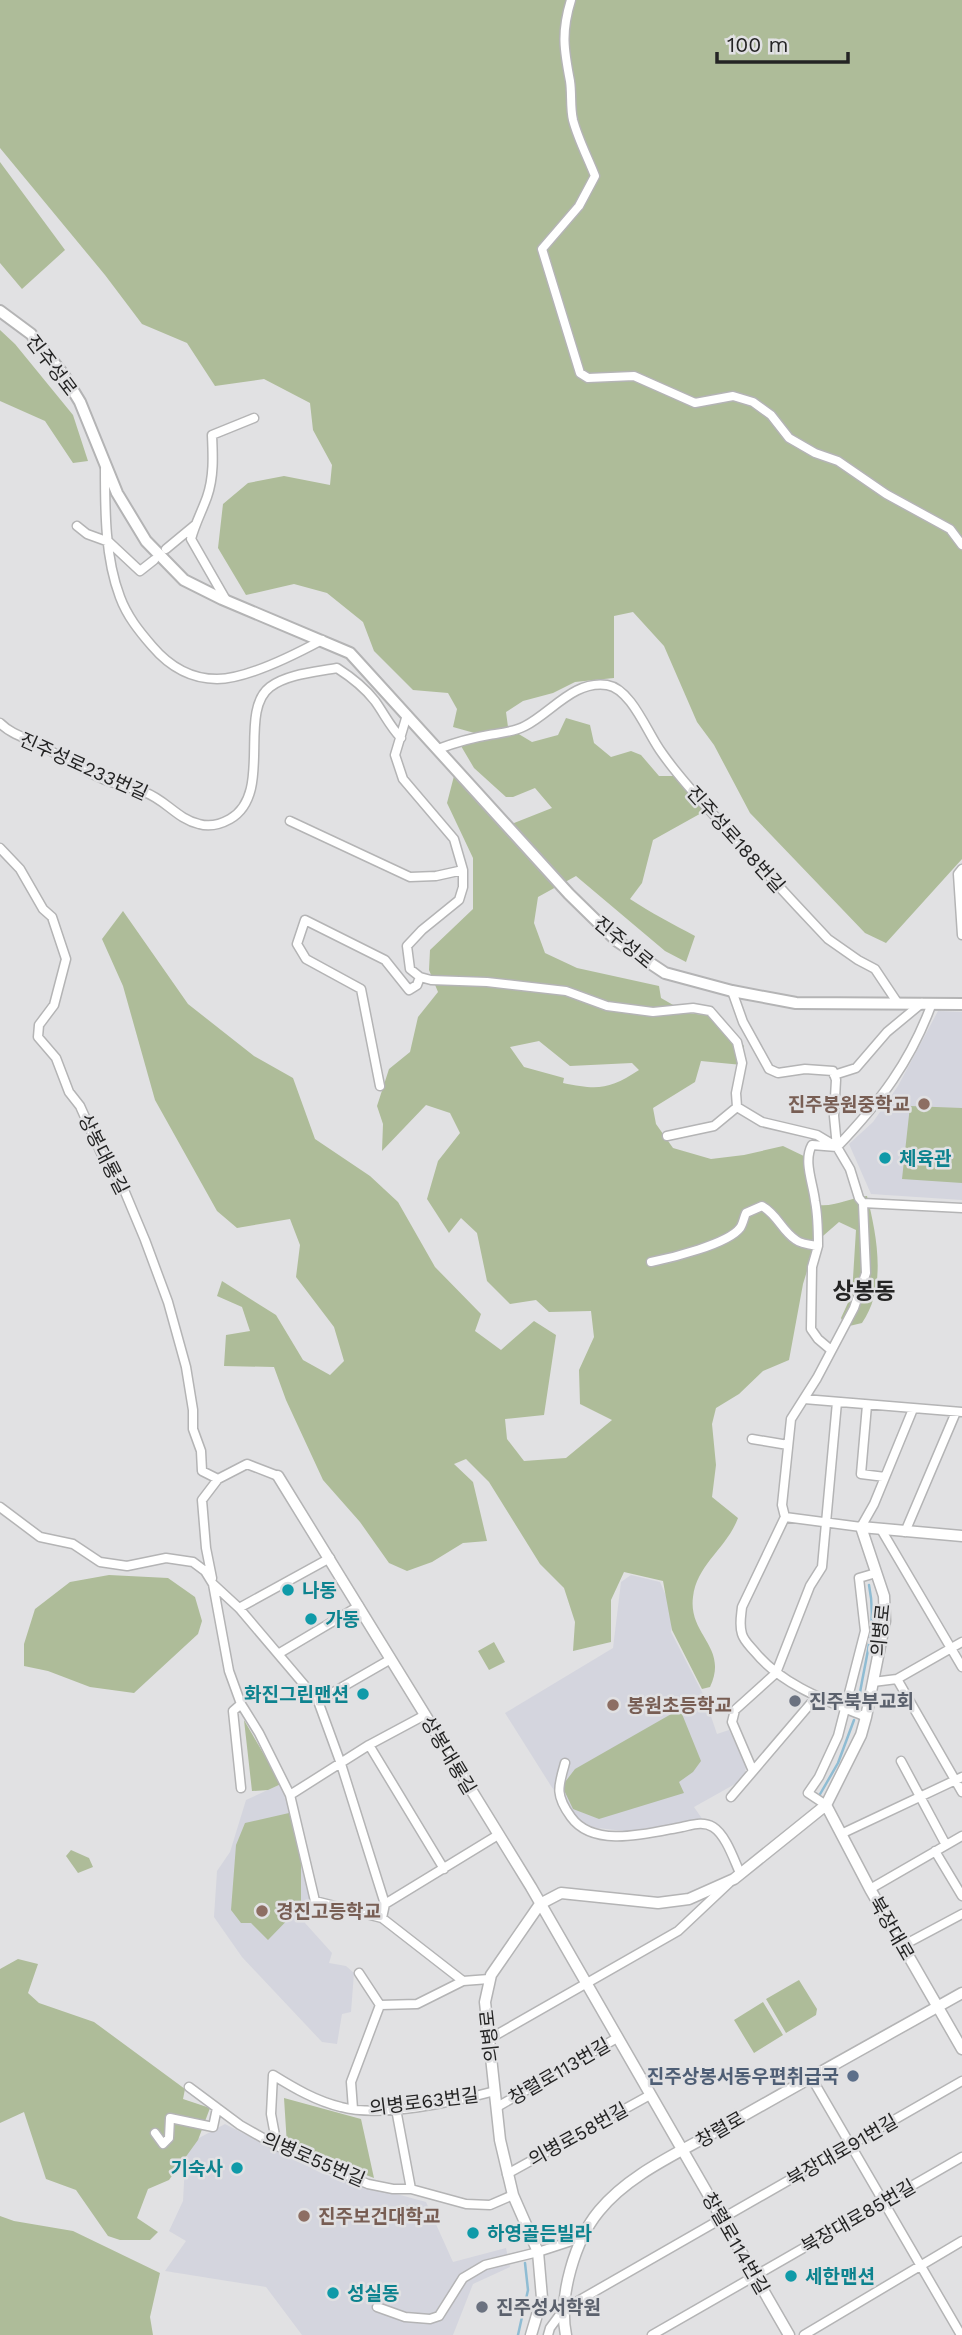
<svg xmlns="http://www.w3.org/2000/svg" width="962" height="2335" font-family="'Work Sans','Noto Sans KR',sans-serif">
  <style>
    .built { fill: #d4d5de }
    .green { fill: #aebc99; fill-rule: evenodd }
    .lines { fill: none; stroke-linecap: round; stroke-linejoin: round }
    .stream { stroke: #8fbcd3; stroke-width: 2.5 }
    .minor-casing { stroke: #b4b4b5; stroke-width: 11 }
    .tertiary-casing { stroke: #b4b4b5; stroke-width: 13 }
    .secondary-casing { stroke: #b4b4b5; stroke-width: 14 }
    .minor { stroke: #fff; stroke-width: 8 }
    .tertiary { stroke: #fff; stroke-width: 10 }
    .secondary { stroke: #fff; stroke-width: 10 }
    .education-dot { fill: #8d6e63; stroke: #e1e1e3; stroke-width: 2.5 }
    .culture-dot { fill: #0f9aa8; stroke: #e1e1e3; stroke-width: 2.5 }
    .worship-dot { fill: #6b7280; stroke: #e1e1e3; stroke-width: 2.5 }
    .service-dot { fill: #5c6f8a; stroke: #e1e1e3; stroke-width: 2.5 }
    .labels { text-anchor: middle; stroke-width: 5; stroke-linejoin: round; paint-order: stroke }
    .street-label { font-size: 19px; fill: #242424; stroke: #e1e1e3 }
    .education-label { font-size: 19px; font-weight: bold; fill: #785e54; stroke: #e1e1e3; text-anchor: start }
    .culture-label { font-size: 19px; font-weight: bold; fill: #0d838f; stroke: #e1e1e3; text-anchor: start }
    .worship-label { font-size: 19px; font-weight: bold; fill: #5b616d; stroke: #e1e1e3; text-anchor: start }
    .service-label { font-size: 19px; font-weight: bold; fill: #4e5e75; stroke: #e1e1e3; text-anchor: end }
    .quarter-label { font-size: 23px; font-weight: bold; fill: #242424; stroke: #e1e1e3 }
  </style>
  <rect width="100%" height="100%" fill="#e1e1e3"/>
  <!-- built -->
  <path class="built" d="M938 1011 962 1012V1200L871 1194 849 1144 873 1122 898 1086Z
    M631 1575 660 1582 673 1612 671 1632 704 1696 717 1734 729 1730 746 1766 744 1779 694 1807 703 1820 634 1832 597 1828 579 1823 551 1786 505 1713 613 1648 621 1582Z
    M281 1784 300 1845 311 1906 305 1923 332 1953 329 1963 346 1966 354 1973 351 2012 342 2014 337 2044 322 2042 242 1957 214 1917 217 1871 230 1852 246 1800Z
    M225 2124 323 2174 426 2202 453 2262 506 2248 510 2267 473 2284 453 2335H302L266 2287 165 2271 186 2241 169 2231 183 2201 186 2145Z"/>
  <!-- green -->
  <path class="green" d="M0 0H962V859L886 943 865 933 750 813 714 745 697 722 664 646 633 612 614 616V678L575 682 553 693 523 701 506 712 508 727 478 734 453 727 457 709 448 693 413 690 374 651 363 622 327 593 294 584 246 595 218 548 223 504 248 483 284 476 330 485 332 465 313 430 310 403 264 379 215 386 187 343 142 324 105 275 0 148Z
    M0 162 65 250 22 289 0 263Z
    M0 330 15 344 73 415 88 461 73 463 45 421 0 401Z
    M566 718 590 725 594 743 611 757 631 751 641 755 659 776H673L705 811 653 840 642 883 630 899C651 913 673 924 695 936L686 962 665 951 576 876 538 897 534 923 545 953 577 968 659 986 661 998 687 1013 715 1016 744 1046 742 1065 701 1061 695 1082 653 1108 656 1124 673 1148 711 1159 744 1155 783 1146 810 1159 813 1204C832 1209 848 1198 867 1196 877 1236 887 1287 862 1323L845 1327 841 1318 852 1294 856 1230 839 1222 816 1242 803 1284 789 1360 763 1371 739 1394 716 1408 712 1424 716 1465 712 1497 738 1518C727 1548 697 1564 693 1597 688 1635 729 1647 710 1687L702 1689 672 1630 663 1581 624 1572 611 1600V1642L573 1651 575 1622 564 1588 540 1564 489 1482 466 1459 454 1464 473 1482 487 1541 463 1543 432 1562 407 1571 389 1563 360 1522 323 1480 286 1400 274 1367 224 1366 226 1335 250 1331 242 1307 217 1296 222 1281 276 1315 303 1360 330 1375 344 1361 334 1327 296 1277 300 1245 290 1219 237 1228 217 1211 155 1100 123 986 102 939 123 911 188 1004 254 1056 293 1078 315 1139 370 1176 398 1202 435 1267 481 1314 475 1331 501 1350 534 1321 556 1335 544 1415 505 1419 507 1439 524 1461 566 1458 612 1420 580 1404 579 1370 594 1337 591 1311 549 1312 536 1300 510 1304 487 1281 477 1233 461 1218 449 1233 427 1199 438 1161 460 1133 450 1113 426 1105 382 1151 383 1124 377 1106 389 1069 410 1052 418 1017 438 992 429 970 430 950 473 909V858L447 803 454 776 509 825 552 808 535 788 513 797H506L474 768 461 746 517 733 532 742 558 735ZM539 1041 570 1066 632 1063 639 1070C609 1090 597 1090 563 1083L564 1078 524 1067 510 1047Z
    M910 1106 962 1108V1183L902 1179Z
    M109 1575 168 1578 195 1597 202 1621 198 1634 134 1693 90 1687 48 1671 24 1666V1644L35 1609 70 1582Z
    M494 1642 505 1662 489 1670 478 1651Z
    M680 1709 701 1761 693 1772 679 1782 684 1793 599 1819 573 1809 562 1786 575 1769Z
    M244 1720 281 1784 268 1790 252 1791Z
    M289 1813 301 1856V1906L268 1940 251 1923H241L231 1910 236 1845 245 1823Z
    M71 1850 89 1858 93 1867 78 1873 66 1856Z
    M18 1959 38 1964 28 1993 39 2003 94 2022 185 2089 183 2099 210 2108 198 2140 169 2180 148 2189 137 2218 158 2232 150 2240H120L108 2236 76 2190 46 2179 24 2112 0 2123V1969Z
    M799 1980 817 2009 816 2015 786 2033 766 1999Z
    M763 2002 783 2035 754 2053 734 2020Z
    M284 2098 361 2119 374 2178 287 2145Z
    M0 2216 14 2221 73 2231 160 2273 150 2317 153 2335H0Z"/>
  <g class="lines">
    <!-- stream -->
    <path class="stream" d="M858 1706C863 1665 878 1627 869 1585
      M819 1796 838 1763 854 1720
      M518 2335 528 2290 525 2263"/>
    <defs>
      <path id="minor" d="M571 0C561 32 564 50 570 81 572 94 570 107 573 120 578 139 588 158 595 176L579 206 542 249 580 373 588 378 634 376 695 403 733 396 753 402 771 415 789 438 815 453 838 461 886 494 950 529 962 545
        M105 469C105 510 105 558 120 597 127 616 139 631 152 646 169 666 190 679 217 679 246 679 296 654 322 640
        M77 526 87 534 109 542 140 571 154 560
        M166 549 195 525
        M226 600 191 539C195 524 202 511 207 497 214 477 213 456 212 435L254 418
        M407 715 395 755 403 779 454 839 463 870V887L459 900 422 930 407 946 410 969 420 977 431 980 487 982 566 991 607 1006 653 1012 693 1008 710 1011 737 1042 742 1063 736 1093 737 1107 762 1122 817 1135 837 1147
        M0 723C12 735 27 738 42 746 62 757 82 770 103 779 116 784 131 788 144 792 165 799 177 819 199 824 209 827 221 824 230 819 274 794 237 712 270 687 287 674 316 672 337 668 351 677 365 688 375 701 385 715 389 725 401 738
        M438 749C454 743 471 738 489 735 501 733 514 732 525 726 552 712 574 680 607 685 632 689 648 735 662 753 680 779 702 802 724 826 758 864 793 902 828 939L858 960 875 969 897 1002
        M290 821 410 877 436 876 463 870
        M0 848 20 869 43 909 52 917 66 959 54 1005 39 1025 38 1037 56 1058 69 1092 80 1106 101 1153 122 1185 145 1240 168 1302 186 1367 193 1410V1429L201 1451 202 1471 218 1479 247 1464 278 1476
        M962 869 958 874 962 935
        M732 991 743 1022 769 1069 778 1073 805 1069 833 1071 836 1080 834 1116 837 1147 850 1169 859 1198 863 1203
        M834 1075 856 1068 887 1032 922 1003
        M380 1086 361 989 306 959 297 944 305 920 385 960 409 990 417 985 420 977
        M667 1136 714 1126 737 1107
        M863 1203 866 1273 854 1308 817 1378 791 1419 782 1505 785 1517 861 1527 874 1504 913 1409
        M863 1203 962 1208
        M818 1246 812 1267 811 1329 818 1339 831 1350
        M651 1262C671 1258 728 1244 740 1228 743 1224 744 1217 746 1213L762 1206C778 1215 781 1230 796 1240 801 1244 811 1245 818 1246 818 1231 818 1216 815 1201 813 1183 803 1161 812 1145L837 1147C880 1102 911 1061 932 1003
        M804 1399 962 1412
        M867 1405 861 1474 885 1477
        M752 1439 788 1445
        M0 1507 40 1537 73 1544 100 1562 127 1566 166 1558 193 1562 205 1571 213 1584 229 1671 241 1704 259 1733 290 1795 315 1901 382 1918 463 1981 489 1979
        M785 1517 742 1607C741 1617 739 1625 742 1634 744 1641 750 1646 755 1652 782 1685 827 1701 866 1717
        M882 1531 962 1667
        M905 1532 956 1412
        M212 1578 206 1548 202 1500 218 1479
        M213 1584 239 1608 318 1701 341 1764 385 1904 382 1918
        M239 1608 330 1558
        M278 1654 359 1606
        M897 1679 962 1642
        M873 1682 897 1679 962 1792
        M318 1701 391 1659
        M241 1704 233 1711 241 1788
        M369 1745 444 1869
        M901 1761 946 1845
        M565 1763C558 1787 555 1795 571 1817 594 1849 649 1833 682 1827 692 1825 703 1821 713 1827 726 1835 734 1860 740 1873
        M753 1771 732 1722 735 1710 776 1673 810 1586 822 1567 837 1402
        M290 1795 369 1745 425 1715
        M731 1797 817 1696
        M826 1805 808 1793 819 1777 838 1736 865 1631 859 1578 876 1573
        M841 1834 962 1777
        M935 1851 962 1896
        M870 1889 962 1836
        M385 1904 498 1835
        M902 1946 962 1914
        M359 1973 380 2005 417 2004 463 1981
        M489 2039 678 1931 729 1883
        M811 2077 961 2335
        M189 2087 240 2125 277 2146 368 2184 393 2189H411L466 2204 490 2205 513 2195
        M497 2107 617 2038
        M353 2109 351 2082 380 2005
        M396 2109 411 2189
        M155 2133 163 2144 169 2138 170 2118 213 2127 217 2108
        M277 2146 271 2114 273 2075C294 2088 316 2101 341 2107 381 2118 454 2102 495 2091
        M507 2174 650 2095
        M377 2307 405 2317 430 2319 439 2316 463 2278 485 2265 538 2252 581 2238
        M548 2335 550 2328 564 2309 962 2081
        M652 2335 962 2157
        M804 2335 962 2241"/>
      <path id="tertiary" d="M278 1476 531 1887 789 2335
        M826 1805 870 1889 962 2049
        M531 2335 542 2298 538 2252 513 2195 500 2140 485 2002 491 1975 540 1904 561 1893 658 1903 689 1899 734 1879 826 1805 861 1735 866 1717 885 1621 884 1596 861 1527 962 1536
        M566 2335C558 2297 575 2240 599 2211 630 2173 681 2152 722 2128 802 2082 882 2038 962 1993"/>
      <path id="secondary" d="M0 311 31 334 63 374 80 402 117 493 146 541 184 580 222 599 350 653 569 894 617 941 665 973 732 991 796 1003 962 1004"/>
    </defs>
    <!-- minor casing -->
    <use href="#minor" class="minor-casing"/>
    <!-- tertiary casing -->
    <use href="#tertiary" class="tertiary-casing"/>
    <!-- secondary casing -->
    <use href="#secondary" class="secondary-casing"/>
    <!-- minor -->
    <use href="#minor" class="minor"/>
    <!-- tertiary -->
    <use href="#tertiary" class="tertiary"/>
    <!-- secondary -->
    <use href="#secondary" class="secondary"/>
  </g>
  <!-- markers -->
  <g class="education-dot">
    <circle cx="924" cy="1104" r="7"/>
    <circle cx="613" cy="1705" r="7"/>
    <circle cx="262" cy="1911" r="7"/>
    <circle cx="304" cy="2216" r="7"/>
  </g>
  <g class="culture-dot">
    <circle cx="885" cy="1158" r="7"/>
    <circle cx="288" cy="1590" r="7"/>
    <circle cx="311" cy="1619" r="7"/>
    <circle cx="363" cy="1694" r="7"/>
    <circle cx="237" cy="2168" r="7"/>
    <circle cx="473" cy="2233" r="7"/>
    <circle cx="791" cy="2276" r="7"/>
    <circle cx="333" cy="2293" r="7"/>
  </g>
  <g class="worship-dot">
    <circle cx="795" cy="1701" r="7"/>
    <circle cx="482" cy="2307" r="7"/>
  </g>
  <circle class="service-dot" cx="853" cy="2076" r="7"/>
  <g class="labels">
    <!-- street labels -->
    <g class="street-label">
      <text transform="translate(52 365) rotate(53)" y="7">진주성로</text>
      <text transform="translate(84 766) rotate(24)" y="7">진주성로233번길</text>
      <text transform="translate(736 839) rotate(48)" y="7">진주성로188번길</text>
      <text transform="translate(624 942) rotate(39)" y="7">진주성로</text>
      <text transform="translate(104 1154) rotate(63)" y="7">상봉대룡길</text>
      <text transform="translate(880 1630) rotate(-84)" y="7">의병로</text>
      <text transform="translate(449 1755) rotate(59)" y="7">상봉대룡길</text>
      <text transform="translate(892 1928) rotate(60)" y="7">북장대로</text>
      <text transform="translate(489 2036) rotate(-96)" y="7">의병로</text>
      <text transform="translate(559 2071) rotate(-30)" y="7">창렬로113번길</text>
      <text transform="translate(424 2101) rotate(-7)" y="7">의병로63번길</text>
      <text transform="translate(720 2129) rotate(-30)" y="7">창렬로</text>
      <text transform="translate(578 2134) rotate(-29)" y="7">의병로58번길</text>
      <text transform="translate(842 2150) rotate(-30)" y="7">북장대로91번길</text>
      <text transform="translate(314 2159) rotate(23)" y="7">의병로55번길</text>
      <text transform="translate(858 2216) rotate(-30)" y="7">북장대로85번길</text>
      <text transform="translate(736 2243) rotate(60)" y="7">창렬로114번길</text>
    </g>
    <!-- education labels -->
    <g class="education-label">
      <text x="910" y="1111" text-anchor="end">진주봉원중학교</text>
      <text x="627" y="1712">봉원초등학교</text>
      <text x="276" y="1918">경진고등학교</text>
      <text x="318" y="2223">진주보건대학교</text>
    </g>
    <!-- culture labels -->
    <g class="culture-label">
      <text x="899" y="1165">체육관</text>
      <text x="302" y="1597">나동</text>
      <text x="325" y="1626">가동</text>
      <text x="349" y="1701" text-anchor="end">화진그린맨션</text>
      <text x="223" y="2175" text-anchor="end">기숙사</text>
      <text x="487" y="2240">하영골든빌라</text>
      <text x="805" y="2283">세한맨션</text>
      <text x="347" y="2300">성실동</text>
    </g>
    <!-- worship labels -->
    <g class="worship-label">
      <text x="809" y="1708">진주북부교회</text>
      <text x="496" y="2314">진주성서학원</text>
    </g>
    <!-- service labels -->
    <g class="service-label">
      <text x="839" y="2083">진주상봉서동우편취급국</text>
    </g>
    <!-- quarter labels -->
    <g class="quarter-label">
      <text x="864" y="1299">상봉동</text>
    </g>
  </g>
  <!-- scale -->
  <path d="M717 52v10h131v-10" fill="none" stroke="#242424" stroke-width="3.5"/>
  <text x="727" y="52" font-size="21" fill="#242424" stroke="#e1e1e3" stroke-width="5" paint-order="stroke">100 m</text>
</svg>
